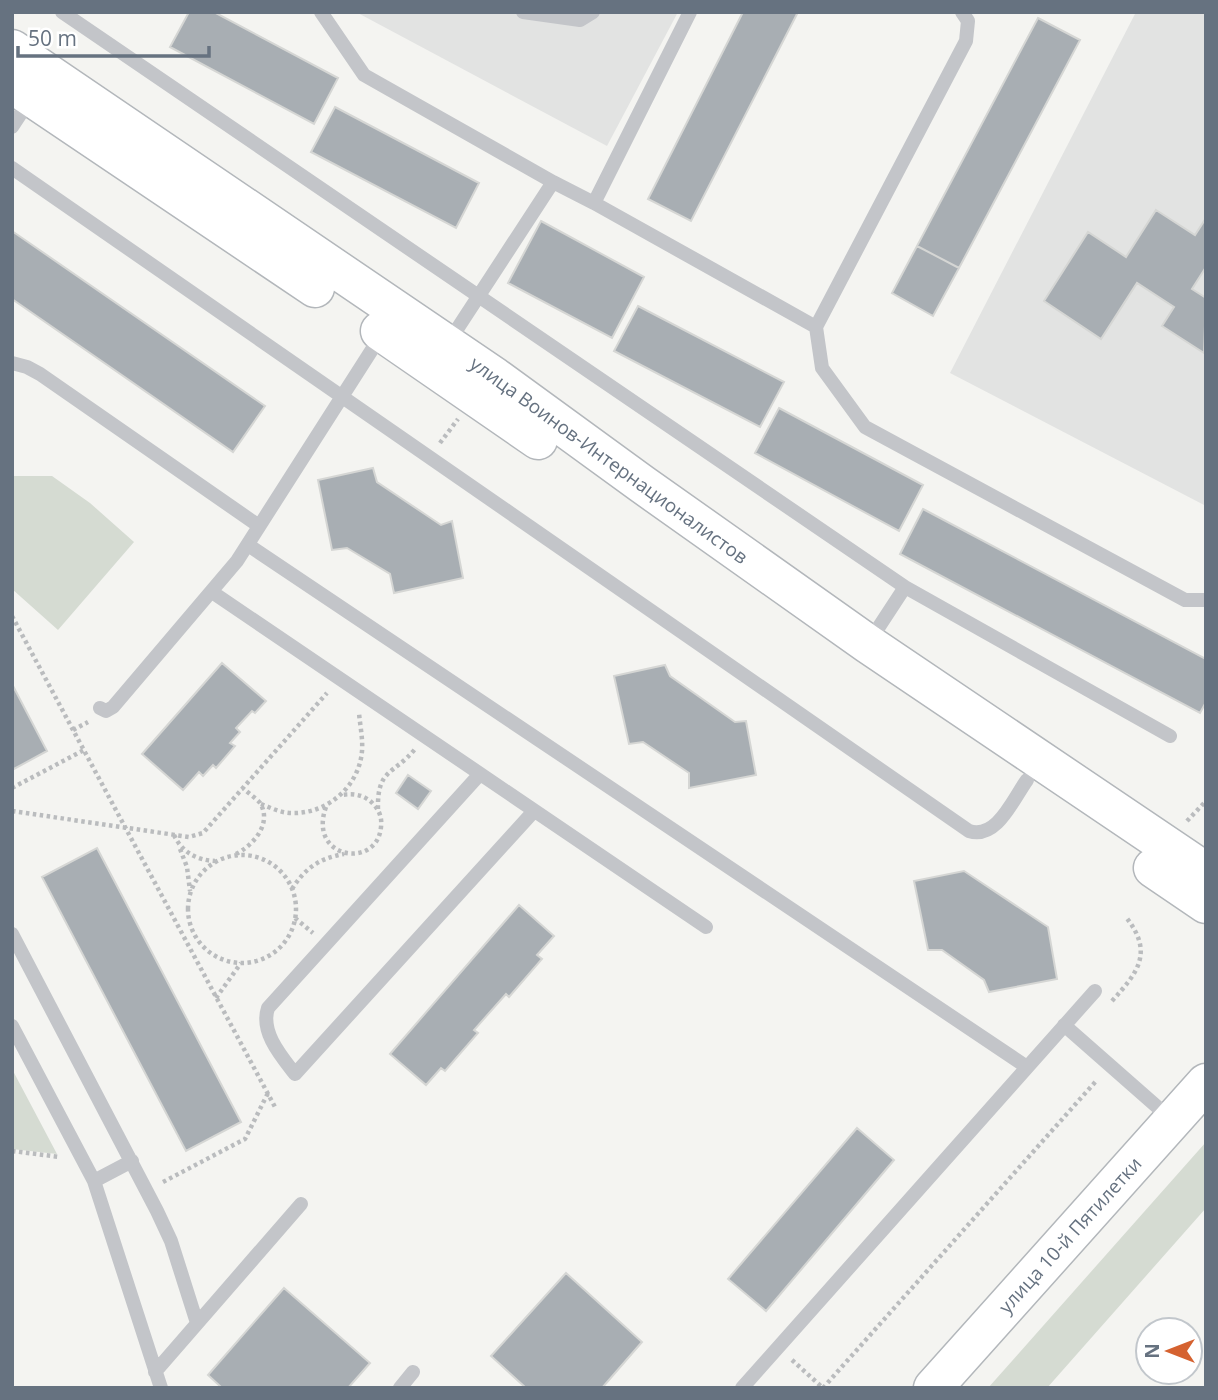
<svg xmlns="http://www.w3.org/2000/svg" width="1218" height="1400" font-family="'Open Sans',sans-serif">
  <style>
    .built { fill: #e2e3e2 }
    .green { fill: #d5dbd2 }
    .building { fill: #a8aeb3; stroke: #d5d6d4; stroke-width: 2 }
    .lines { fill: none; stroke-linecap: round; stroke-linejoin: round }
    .secondary-casing { stroke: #b3b7bb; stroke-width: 41 }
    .path { stroke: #babcbe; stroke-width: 4.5; stroke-dasharray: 3.5 3.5; stroke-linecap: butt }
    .lane { stroke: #c3c5c9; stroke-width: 14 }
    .secondary { stroke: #fff; stroke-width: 38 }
    .labels { text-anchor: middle; stroke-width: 7; stroke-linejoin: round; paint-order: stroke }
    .street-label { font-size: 19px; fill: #667280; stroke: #fff }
  </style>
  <rect width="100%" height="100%" fill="#f4f4f1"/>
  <!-- built -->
  <path class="built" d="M356 12H678L607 146Z
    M1136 12H1206V506L950 373Z"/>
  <!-- green -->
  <path class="green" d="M12 476H52L90 503 134 542 58 630 12 589Z
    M12 1069 57 1154 12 1149Z
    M1206 1142V1208L1047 1388H988Z"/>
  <!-- building -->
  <path class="building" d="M189 12H214L338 78 314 124 170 47Z
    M743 12H798L691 221 648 199Z
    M1038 18 1080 40 959 268 917 246Z
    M335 107 479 183 456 228 311 152Z
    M1156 210 1195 235 1206 218V267L1192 289 1206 298 1204 353 1162 326 1174 307 1137 283 1101 339 1044 301 1088 232 1126 257Z
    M541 221 644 277 612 338 508 283Z
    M12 231 265 406 233 452 12 299Z
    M917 246 959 268 933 316 892 293Z
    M638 306 784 382 760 427 614 351Z
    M779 408 923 485 899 531 755 453Z
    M373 468 377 482 441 525 452 521 463 578 394 593 390 574 347 548 332 550 318 480Z
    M923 509 1206 659V702L1200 713 900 554Z
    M222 663 266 701 255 713 252 711 236 728 240 732 230 743 235 746 216 768 213 765 203 776 199 772 183 790 142 754Z
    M665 665 670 676 735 722 746 721 756 775 689 788V773L643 742 629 744 614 676Z
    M12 684 47 751 12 770Z
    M408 775 431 791 418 809 396 793Z
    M97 848 241 1122 186 1151 42 877Z
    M964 871 1048 927 1057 979 989 992 984 980 942 950H928L914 881Z
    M519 905 554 936 537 955 542 959 509 997 506 994 474 1030 478 1033 445 1071 441 1068 426 1085 390 1054Z
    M857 1128 894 1160 766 1311 728 1279Z
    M566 1273 642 1342 602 1388H526L491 1356Z
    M284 1288 370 1363 348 1388H222L208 1375Z"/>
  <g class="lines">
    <defs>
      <path id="secondary" d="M12 49 495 377 642 484 868 644 1206 872
        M12 84 315 288
        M380 331 538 440
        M1153 868 1206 904
        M933 1388 1206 1083"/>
    </defs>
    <!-- secondary casing -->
    <use href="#secondary" class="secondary-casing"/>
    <!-- path -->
    <path class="path" d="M440 443 458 419
      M12 616 275 1107
      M73 730 88 722
      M12 788 84 750
      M261 804C271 808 281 813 292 813 327 814 359 787 362 751 363 739 360 725 359 713
      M326 807C307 859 377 870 381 827 382 819 380 812 375 806 366 795 355 793 341 795
      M378 809C377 768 394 775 415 749
      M12 811 189 837 203 833 327 693
      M1187 821 1206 801
      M174 835C182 852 196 860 215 861
      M180 849 187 867 190 891
      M236 854C252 846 273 824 260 803 256 798 248 793 243 788
      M188 909a54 54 0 1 1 108 0a54 54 0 1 1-108 0Z
      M292 889C305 868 320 858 344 854
      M295 918 313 933
      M216 998 241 963
      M1112 1001C1138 972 1154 953 1126 917
      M12 1151 60 1157
      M163 1182 245 1139 268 1093
      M792 1360 823 1388
      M823 1388 1097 1080"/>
    <!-- lane -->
    <path class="lane" d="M62 12 905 587 1170 736
      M321 12 364 75 553 182
      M523 12 580 20 593 12
      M962 12 968 21 966 41 816 327 822 368 865 427 1185 600H1206
      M12 127 31 98
      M12 168 969 831C997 840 1013 799 1027 780
      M594 203 816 327
      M448 343 553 182 594 203 690 12
      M12 363 27 367 40 374 259 526
      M248 545 1027 1067
      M212 592 706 927
      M869 642 905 587
      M100 708 106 711 113 707 237 561 382 334
      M480 774 268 1008C260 1032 281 1056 295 1074L534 811
      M12 934 157 1211 171 1241 197 1323
      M1064 1025 1171 1119
      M12 1026 94 1181 161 1388
      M94 1181 132 1161
      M155 1372 301 1204
      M400 1388 413 1372
      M742 1388 1095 991"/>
    <!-- secondary -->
    <use href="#secondary" class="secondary"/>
  </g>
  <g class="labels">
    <!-- street labels -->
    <g class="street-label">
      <text transform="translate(609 460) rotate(36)" y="7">улица Воинов-Интернационалистов</text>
      <text transform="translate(1070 1235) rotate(-48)" y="7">улица 10-й Пятилетки</text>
    </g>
  </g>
  <!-- border -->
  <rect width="1218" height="1400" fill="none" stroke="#667280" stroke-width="28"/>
  <!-- north arrow -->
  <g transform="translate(1169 1351) rotate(270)"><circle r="33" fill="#ffffff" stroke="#c2c7cc" stroke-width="2"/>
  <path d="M0-5L12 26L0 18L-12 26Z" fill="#d56230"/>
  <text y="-10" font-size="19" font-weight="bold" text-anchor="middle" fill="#667280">N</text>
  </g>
  <!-- scale -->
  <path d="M18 46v10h191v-10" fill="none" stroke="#667280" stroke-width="3.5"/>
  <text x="28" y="46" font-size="21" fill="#667280" stroke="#ffffff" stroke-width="5" paint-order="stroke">50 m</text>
</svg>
